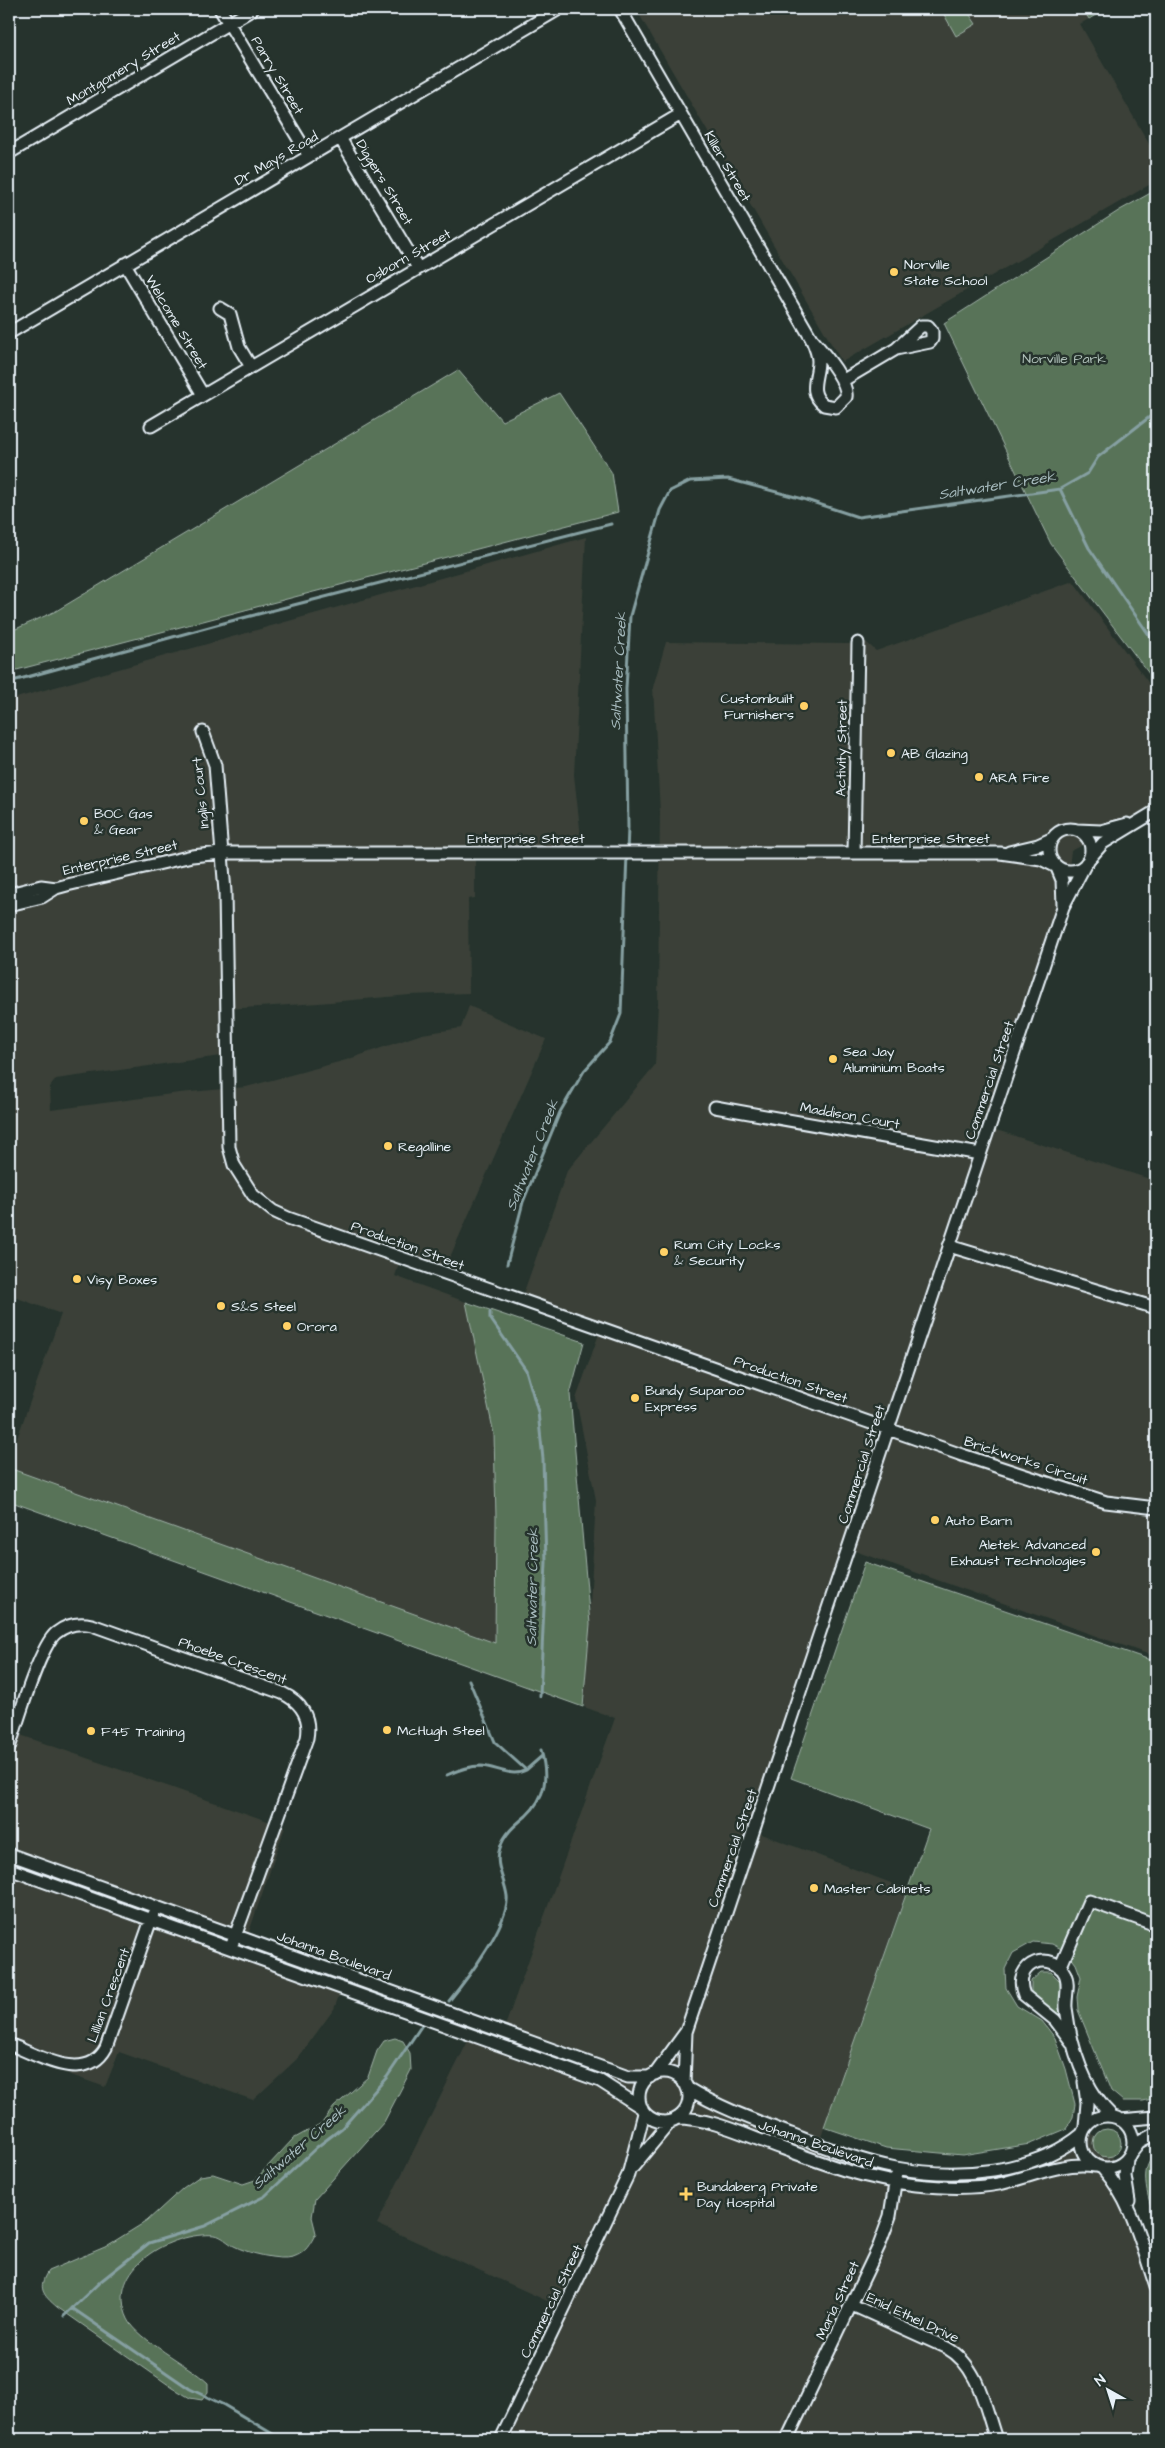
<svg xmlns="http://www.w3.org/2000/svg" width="1165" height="2448" font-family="'Architects Daughter',sans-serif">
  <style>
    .built { fill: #3a4138 }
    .green { fill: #587359; stroke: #a0b2a8 }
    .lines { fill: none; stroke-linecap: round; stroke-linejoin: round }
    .stream { stroke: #86a0a2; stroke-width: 3 }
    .minor-casing { stroke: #e8f1f8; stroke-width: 15 }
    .minor { stroke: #26332d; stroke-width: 11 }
    .poi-dot { fill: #ffd166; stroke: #26332d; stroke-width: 2 }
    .labels { text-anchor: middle; stroke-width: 5; stroke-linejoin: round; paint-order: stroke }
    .street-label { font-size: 14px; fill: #e8f1f8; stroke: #26332d }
    .poi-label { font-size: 14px; fill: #e8f1f8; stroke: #26332d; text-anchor: start }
    .park-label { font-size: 14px; fill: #aebfb8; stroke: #26332d }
    .water-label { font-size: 15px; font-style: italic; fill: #a7bbbe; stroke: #26332d }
  </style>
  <rect width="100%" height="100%" fill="#26332d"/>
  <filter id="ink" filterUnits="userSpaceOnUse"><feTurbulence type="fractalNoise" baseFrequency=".02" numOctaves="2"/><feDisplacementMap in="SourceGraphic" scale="10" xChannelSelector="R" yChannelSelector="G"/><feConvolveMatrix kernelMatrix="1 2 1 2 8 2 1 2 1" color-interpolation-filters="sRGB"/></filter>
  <g filter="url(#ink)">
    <!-- built -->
    <path class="built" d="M636 9H1106L1080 24 1156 156V181L842 362Z
      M586 537 574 775 581 837 580 854H475V898L468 899 469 993 410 995 319 1003 227 1009 228 1055 56 1079 50 1087 51 1110 179 1093 246 1087 346 1060 422 1034 461 1028 469 1006 546 1039 443 1273 401 1258 395 1276 466 1302 494 1434 496 1518 495 1643 9 1468V1461L61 1314 9 1295V700Z
      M1073 581 1156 693V809L1071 851 1064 907 990 1128 1156 1181V1657L849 1549 754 1831 907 1889 819 2143 874 2161 960 2171 1043 2155 1082 2130 1107 2141 1156 2282V2439H503L565 2309 377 2224 471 2035 498 2046 615 1718 584 1707 596 1500 576 1399 601 1328 521 1300 567 1171 655 1065 658 1003 660 812 653 687 666 642 848 644 866 642 876 651Z
      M9 1731 285 1827 249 1932 348 1972 334 2009 298 2058 253 2100 119 2052 105 2087 9 2053Z"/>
    <!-- green -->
    <path class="green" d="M941 9H966L976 24 956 36Z
      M1083 9H1106L1089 19Z
      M1156 190V683L1051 544 944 323 1120 210Z
      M458 370 502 421 559 393 612 473 618 512 9 672V632L56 611Z
      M466 1302 584 1342 570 1394 590 1624 583 1707 9 1501V1468L495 1643 496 1518 494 1434Z
      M865 1562 1156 1662V2098L1143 2101H1123L1111 2091 1078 2010 1077 1997 1081 1977 1076 1964 1067 1952 1052 1944 1033 1942 1013 1953 1005 1969 1006 1988 1017 2006 1042 2021 1055 2038 1066 2069 1075 2104 1073 2117 1066 2129 1030 2144 962 2155 886 2148 824 2127 929 1829 791 1778Z
      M1041 1972H1051L1060 1981 1061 2004 1064 2021 1062 2022 1031 1993V1981Z
      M395 2038 403 2041 410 2053 411 2070 384 2122 315 2199 312 2217 316 2233C310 2244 306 2253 293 2257 280 2261 247 2253 234 2246 228 2243 222 2236 215 2235 172 2231 104 2268 128 2319 138 2340 189 2365 208 2383V2392L202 2400 190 2398 173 2388 57 2307C43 2295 37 2288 48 2271L105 2247 147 2221 183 2188 200 2176 213 2174 243 2184 255 2180 293 2139 322 2123 334 2107 368 2077 377 2051 384 2041Z
      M1093 2143a14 14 0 1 1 28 0a14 14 0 1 1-28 0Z
      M1156 2155V2221C1150 2204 1136 2168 1156 2155Z"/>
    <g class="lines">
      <!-- stream -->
      <path class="stream" d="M1060 489 1089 548 1156 645
        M9 682 231 621 611 524
        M507 1264 523 1202 560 1112 584 1071 610 1042 621 1014 628 827 626 689 630 616 660 510 670 491 690 481 728 479 803 499 858 517 1060 489 1088 473 1098 457 1156 412
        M490 1312V1318L526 1370 538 1412 543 1459 546 1562 540 1696
        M469 1680 495 1742 526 1770 542 1756
        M447 1775C458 1770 468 1766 481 1766 496 1767 512 1778 526 1770
        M449 2001C467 1979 510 1923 507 1896 505 1879 494 1865 500 1848 504 1834 515 1825 526 1816 547 1796 548 1776 541 1750
        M72 2308 190 2389 224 2405 281 2439
        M64 2316 101 2281 149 2243 205 2226 265 2196 317 2147 342 2128 387 2077 422 2025"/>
      <defs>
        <path id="minor" d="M220 9 309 156
          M620 9 811 338C814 345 818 353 818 361 818 378 807 392 824 405L836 407 846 397C849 381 821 350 811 338
          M340 138 418 268
          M9 153 253 9
          M125 264 203 395
          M220 308 230 314 239 347 251 367
          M9 333 559 9
          M842 381 896 349 921 326H928L932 331V339L930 342 896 349
          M151 426 681 114
          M203 732 215 765 225 892 229 1147 234 1165 253 1195 273 1211 288 1218 962 1455 1106 1502 1156 1508
          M1049 850a21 21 0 1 1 42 0a21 21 0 1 1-42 0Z
          M1077 830 1101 831 1127 824
          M1009 852 1038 845 1051 839
          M854 853 858 643
          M1090 858 1103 843 1156 811
          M1057 868 1062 880 1063 905
          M9 894 41 886 56 888
          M9 905 42 897 56 888 67 885 192 856 221 853H1000L1041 859 1055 866
          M715 1107 980 1154
          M949 1246 1156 1308
          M9 1748C17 1724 39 1647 56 1633 67 1624 79 1622 92 1625L282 1693C301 1702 311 1717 307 1738L233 1942
          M9 1854 609 2070 628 2077H650
          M9 1869 600 2081 642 2108
          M1060 1968 1089 1901 1156 1925
          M9 2044C37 2055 86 2085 106 2048L153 1914
          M1073 2044 1055 2020 1024 1995C1020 1985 1020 1975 1028 1967 1040 1957 1058 1960 1065 1974 1070 1985 1065 1997 1066 2008 1071 2047 1083 2088 1112 2116
          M639 2097a25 25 0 1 1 50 0a25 25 0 1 1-50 0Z
          M655 2074 685 2033
          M1084 2082 1087 2103 1085 2127
          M684 2083 686 2032 1063 907 1086 863
          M687 2088C720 2108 754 2120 791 2134 825 2147 859 2161 896 2168 955 2179 1034 2174 1082 2134
          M1081 2142a26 26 0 1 1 52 0a26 26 0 1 1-52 0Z
          M677 2118C709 2118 738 2132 768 2143 817 2161 864 2180 916 2185 944 2188 972 2189 999 2184 1032 2177 1061 2161 1095 2166
          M1120 2120 1156 2117
          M1132 2151 1139 2142 1156 2133
          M1127 2159 1125 2176 1129 2201
          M633 2167 671 2121
          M1103 2169C1132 2201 1142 2247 1156 2287
          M852 2305 947 2348C979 2366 985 2408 996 2439
          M501 2439 628 2175 644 2113
          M787 2439 879 2246 890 2216 896 2177"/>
      </defs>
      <!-- minor casing -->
      <use href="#minor" class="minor-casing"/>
      <!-- minor -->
      <use href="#minor" class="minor"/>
    </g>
  </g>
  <!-- markers -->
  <g class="poi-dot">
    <circle cx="894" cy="272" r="5"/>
    <circle cx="804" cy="706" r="5"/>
    <circle cx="891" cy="753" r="5"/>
    <circle cx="979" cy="777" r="5"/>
    <circle cx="84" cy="821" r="5"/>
    <circle cx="833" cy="1059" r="5"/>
    <circle cx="388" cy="1146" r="5"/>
    <circle cx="664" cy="1252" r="5"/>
    <circle cx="77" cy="1279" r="5"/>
    <circle cx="221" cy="1306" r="5"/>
    <circle cx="287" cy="1326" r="5"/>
    <circle cx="635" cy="1398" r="5"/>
    <circle cx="935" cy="1520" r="5"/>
    <circle cx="1096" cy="1552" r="5"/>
    <circle cx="387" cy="1730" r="5"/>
    <circle cx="91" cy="1731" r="5"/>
    <circle cx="814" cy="1888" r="5"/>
    <path d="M683.5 2186.5h5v5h5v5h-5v5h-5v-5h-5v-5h5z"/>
  </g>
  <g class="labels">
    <!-- street labels -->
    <g class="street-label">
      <text transform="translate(123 68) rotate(-31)" y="5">Montgomery Street</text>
      <text transform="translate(278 75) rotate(59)" y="5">Parry Street</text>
      <text transform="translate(276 158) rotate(-30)" y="5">Dr Mays Road</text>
      <text transform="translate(728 166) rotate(60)" y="5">Killer Street</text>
      <text transform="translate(385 182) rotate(59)" y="5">Diggers Street</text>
      <text transform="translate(408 256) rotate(-30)" y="5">Osborn Street</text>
      <text transform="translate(177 322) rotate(59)" y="5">Welcome Street</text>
      <text transform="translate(841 748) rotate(-89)" y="5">Activity Street</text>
      <text transform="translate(200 793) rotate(-96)" y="5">Inglis Court</text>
      <text x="526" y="843">Enterprise Street</text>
      <text x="931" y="843">Enterprise Street</text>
      <text transform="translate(120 857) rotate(-13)" y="5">Enterprise Street</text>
      <text transform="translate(989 1080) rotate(-71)" y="5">Commercial Street</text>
      <text transform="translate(850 1115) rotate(10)" y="5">Maddison Court</text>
      <text transform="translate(408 1245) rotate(20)" y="5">Production Street</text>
      <text transform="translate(791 1379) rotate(19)" y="5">Production Street</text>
      <text transform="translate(1026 1460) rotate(18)" y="5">Brickworks Circuit</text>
      <text transform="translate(861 1464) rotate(-72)" y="5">Commercial Street</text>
      <text transform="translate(233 1660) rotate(20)" y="5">Phoebe Crescent</text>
      <text transform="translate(732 1848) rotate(-71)" y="5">Commercial Street</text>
      <text transform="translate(334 1955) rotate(20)" y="5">Johanna Boulevard</text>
      <text transform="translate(108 1995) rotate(-70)" y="5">Lillian Crescent</text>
      <text transform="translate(816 2143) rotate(19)" y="5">Johanna Boulevard</text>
      <text transform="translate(837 2300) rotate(-65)" y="5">Maria Street</text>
      <text transform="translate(551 2301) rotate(-64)" y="5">Commercial Street</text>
      <text transform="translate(913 2317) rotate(25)" y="5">Enid Ethel Drive</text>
    </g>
    <!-- poi labels -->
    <g class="poi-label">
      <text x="904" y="269">Norville<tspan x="904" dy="16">State School</tspan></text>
      <text x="794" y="703" text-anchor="end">Custombuilt<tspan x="794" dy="16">Furnishers</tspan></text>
      <text x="901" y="758">AB Glazing</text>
      <text x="989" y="782">ARA Fire</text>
      <text x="94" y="818">BOC Gas<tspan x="94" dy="16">&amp; Gear</tspan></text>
      <text x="843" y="1056">Sea Jay<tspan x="843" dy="16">Aluminium Boats</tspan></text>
      <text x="398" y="1151">Regalline</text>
      <text x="674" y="1249">Rum City Locks<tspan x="674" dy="16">&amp; Security</tspan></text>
      <text x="87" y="1284">Visy Boxes</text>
      <text x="231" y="1311">S&amp;S Steel</text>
      <text x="297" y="1331">Orora</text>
      <text x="645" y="1395">Bundy Suparoo<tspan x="645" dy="16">Express</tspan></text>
      <text x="945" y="1525">Auto Barn</text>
      <text x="1086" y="1549" text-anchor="end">Aletek Advanced<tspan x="1086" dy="16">Exhaust Technologies</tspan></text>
      <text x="397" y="1735">McHugh Steel</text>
      <text x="101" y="1736">F45 Training</text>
      <text x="824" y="1893">Master Cabinets</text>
      <text x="697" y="2191">Bundaberg Private<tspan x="697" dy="16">Day Hospital</tspan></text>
    </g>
    <!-- park labels -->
    <g class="park-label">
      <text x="1064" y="363">Norville Park</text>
    </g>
    <!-- water labels -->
    <g class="water-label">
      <text transform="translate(997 485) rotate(-9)" y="5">Saltwater Creek</text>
      <text transform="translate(618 671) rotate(-87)" y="5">Saltwater Creek</text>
      <text transform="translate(532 1155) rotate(-68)" y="5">Saltwater Creek</text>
      <text transform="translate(532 1587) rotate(-89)" y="5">Saltwater Creek</text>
      <text transform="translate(299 2147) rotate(-41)" y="5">Saltwater Creek</text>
    </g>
  </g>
  <!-- margin -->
  <rect width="1165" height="2448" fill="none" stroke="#26332d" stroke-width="30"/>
  <rect x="15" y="15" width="1135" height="2418" fill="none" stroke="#e8f1f8" stroke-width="2" filter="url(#ink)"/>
  <!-- north arrow -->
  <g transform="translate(1108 2390) rotate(321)" stroke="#26332d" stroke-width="4" paint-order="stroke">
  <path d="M0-4L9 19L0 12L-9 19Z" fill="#e8f1f8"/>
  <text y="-8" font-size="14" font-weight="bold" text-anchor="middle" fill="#e8f1f8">N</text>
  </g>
</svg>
